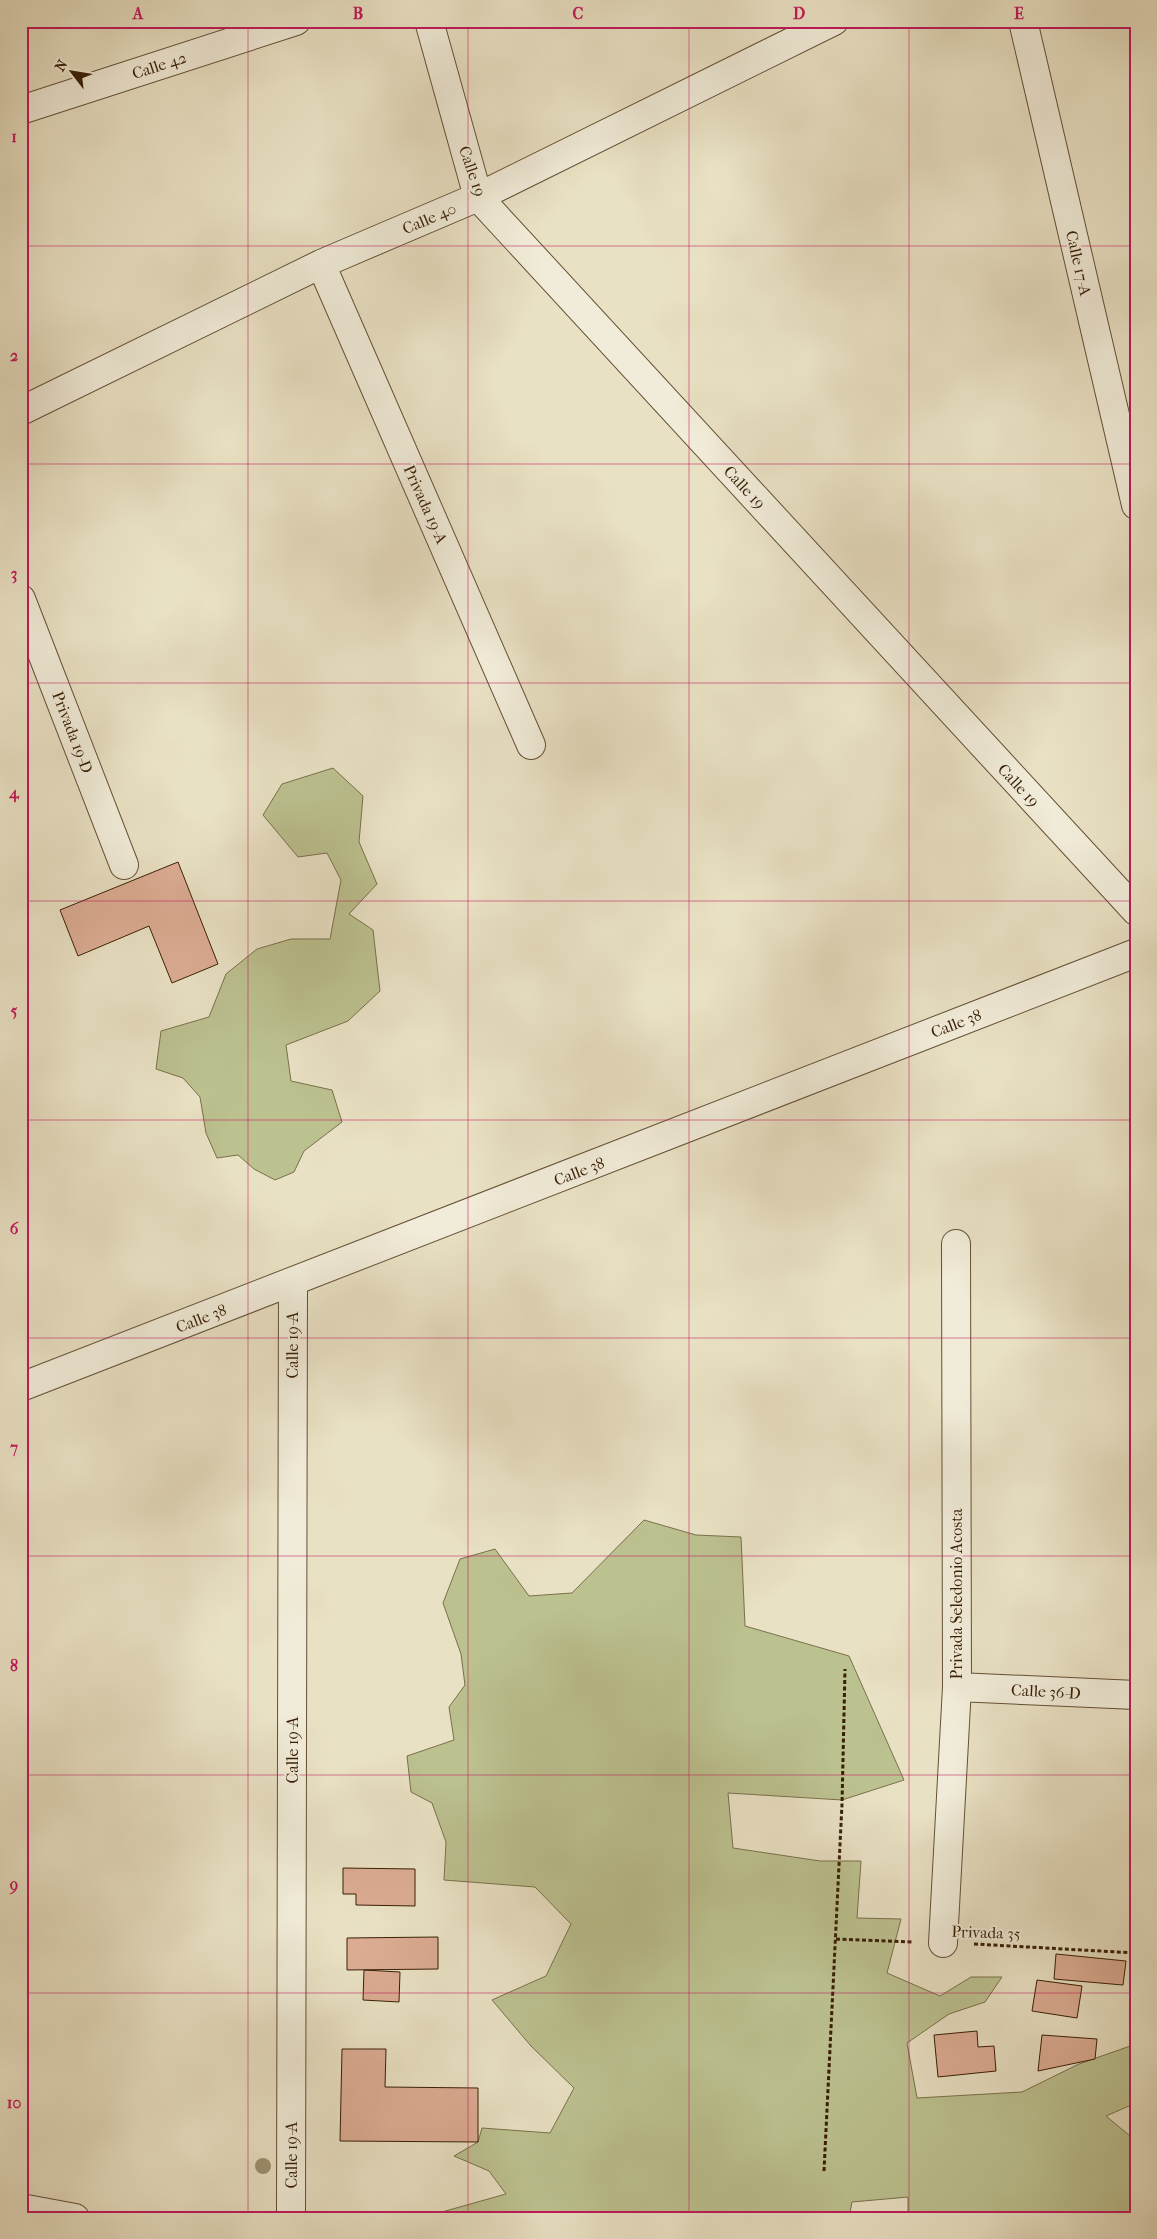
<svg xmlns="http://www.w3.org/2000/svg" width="1157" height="2239" font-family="'IM FELL French Canon',serif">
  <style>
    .green { fill: #bcc190; stroke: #7a704a }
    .building { fill: #dcac93; stroke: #381f05 }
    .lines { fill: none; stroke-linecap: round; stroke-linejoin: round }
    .street-casing { stroke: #645035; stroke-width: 30 }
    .path { stroke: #381f05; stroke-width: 3; stroke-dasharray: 4 2.5; stroke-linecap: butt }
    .street { stroke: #f1ecd9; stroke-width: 28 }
    .tree { fill: #9e9172 }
    .grid { fill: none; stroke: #c2185b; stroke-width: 1; stroke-opacity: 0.55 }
    .labels { text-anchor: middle; stroke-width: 4; stroke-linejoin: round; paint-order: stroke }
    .street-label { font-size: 16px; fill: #381f05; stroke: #f1ecd9 }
    .neatline { fill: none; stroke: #c2185b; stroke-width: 2 }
    .grid-label { font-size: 16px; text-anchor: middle; font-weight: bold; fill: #c2185b }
  </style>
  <rect width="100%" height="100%" fill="#e9e1c4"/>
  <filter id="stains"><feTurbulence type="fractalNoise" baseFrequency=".004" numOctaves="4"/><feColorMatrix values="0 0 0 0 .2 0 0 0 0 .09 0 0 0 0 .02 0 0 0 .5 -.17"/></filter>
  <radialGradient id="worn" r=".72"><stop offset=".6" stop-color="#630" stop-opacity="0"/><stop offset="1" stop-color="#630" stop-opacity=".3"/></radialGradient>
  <!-- green -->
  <path class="green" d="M333 768 363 796 359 842 377 884 349 914 373 930 380 991 348 1021 286 1045 291 1081 332 1090 342 1122 304 1151 294 1172 275 1180 254 1169 238 1155 217 1158 206 1133 200 1097 183 1078 156 1069 161 1031 209 1017 226 974 257 949 291 939H330L341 880 327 853 298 857 263 815 282 784Z
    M644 1520 696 1535 741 1537 745 1626 849 1656 904 1780 842 1800 728 1793 733 1848 820 1861H861L857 1918 901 1919 887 1973 940 1996 971 1977H1002L985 2002 949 2014 907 2043 917 2098 1022 2092 1079 2064 1136 2044V2103L1106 2116 1136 2141V2218H908V2197L852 2202 849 2218 424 2217 506 2194 489 2171 454 2156 478 2142 482 2128 550 2133 574 2088 531 2046 492 2000 546 1976 571 1924 535 1887 444 1880 446 1842 432 1803 411 1792 407 1756 454 1740 449 1707 465 1685 461 1654 443 1603 460 1559 495 1549 529 1596 572 1593Z"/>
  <!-- building -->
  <path class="building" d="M178 862 218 964 172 983 149 926 78 956 60 910Z
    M343 1868 415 1869V1906L356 1905V1894H343Z
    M438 1937V1969L347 1970V1938Z
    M1056 1954 1126 1961 1123 1985 1054 1979Z
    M364 1970 400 1972 399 2002 363 2000Z
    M1037 1980 1082 1986 1077 2018 1032 2011Z
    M977 2031 978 2047 994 2046 996 2071 938 2077 934 2035Z
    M1042 2035 1097 2039 1095 2059 1038 2071Z
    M342 2049H386L385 2087 478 2088V2142L340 2141Z"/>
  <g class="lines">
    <defs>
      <path id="street" d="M429 21 478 197 1136 911
        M1023 21 1136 505
        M21 110 296 21
        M321 264 531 745
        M21 411 321 264 478 197 834 21
        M21 599 124 865
        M21 1387 1136 953
        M957 1687 1136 1695
        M943 1943 957 1687 956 1244
        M21 2208 75 2218
        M291 2218 293 1283"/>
    </defs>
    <!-- street casing -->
    <use href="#street" class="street-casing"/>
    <!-- path -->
    <path class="path" d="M836 1939 912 1942
      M974 1944 1136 1953
      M824 2171 842 1804 845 1669"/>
    <!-- street -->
    <use href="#street" class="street"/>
  </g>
  <!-- trees -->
  <circle class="tree" cx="263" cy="2166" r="8"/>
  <!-- grid -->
  <path class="grid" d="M248 21V2218M468 21V2218M689 21V2218M909 21V2218M21 246H1136M21 464H1136M21 683H1136M21 901H1136M21 1120H1136M21 1338H1136M21 1556H1136M21 1775H1136M21 1993H1136"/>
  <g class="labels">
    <!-- street labels -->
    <g class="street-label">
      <text transform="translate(159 65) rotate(-18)" y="6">Calle 42</text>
      <text transform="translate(473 171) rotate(71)" y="6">Calle 19</text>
      <text transform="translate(429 218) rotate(-23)" y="6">Calle 40</text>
      <text transform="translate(1079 263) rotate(77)" y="6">Calle 17-A</text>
      <text transform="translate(745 487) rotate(47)" y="6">Calle 19</text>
      <text transform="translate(426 504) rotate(66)" y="6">Privada 19-A</text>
      <text transform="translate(73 732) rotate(69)" y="6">Privada 19-D</text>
      <text transform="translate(1019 785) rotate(47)" y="6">Calle 19</text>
      <text transform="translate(956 1023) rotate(-21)" y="6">Calle 38</text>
      <text transform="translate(579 1171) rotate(-21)" y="6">Calle 38</text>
      <text transform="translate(201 1318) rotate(-21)" y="6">Calle 38</text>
      <text transform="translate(292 1345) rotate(-90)" y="6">Calle 19-A</text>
      <text transform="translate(956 1594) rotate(-90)" y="6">Privada Seledonio Acosta</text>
      <text transform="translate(1046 1691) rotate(3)" y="6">Calle 36-D</text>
      <text transform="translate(292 1750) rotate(-90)" y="6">Calle 19-A</text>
      <text transform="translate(986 1932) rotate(2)" y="6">Privada 35</text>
      <text transform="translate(291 2155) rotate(-90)" y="6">Calle 19-A</text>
    </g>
  </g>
  <!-- margin -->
  <rect width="1157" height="2239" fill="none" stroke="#e9e1c4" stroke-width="55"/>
  <!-- north arrow -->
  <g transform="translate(72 72) rotate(301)" stroke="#f1ecd9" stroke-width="4" paint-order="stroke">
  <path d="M0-4L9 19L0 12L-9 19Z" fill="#381f05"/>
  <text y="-8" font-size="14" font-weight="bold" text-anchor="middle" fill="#381f05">N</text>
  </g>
  <rect x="28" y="28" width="1102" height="2184" class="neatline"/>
  <g class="grid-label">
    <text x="138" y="19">A</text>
    <text x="358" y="19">B</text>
    <text x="578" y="19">C</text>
    <text x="799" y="19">D</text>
    <text x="1019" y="19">E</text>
    <text x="14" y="142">1</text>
    <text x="14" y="361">2</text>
    <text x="14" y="579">3</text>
    <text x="14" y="798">4</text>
    <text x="14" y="1016">5</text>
    <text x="14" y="1234">6</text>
    <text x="14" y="1453">7</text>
    <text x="14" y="1671">8</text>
    <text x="14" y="1890">9</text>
    <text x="14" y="2108">10</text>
  </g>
  <rect width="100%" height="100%" filter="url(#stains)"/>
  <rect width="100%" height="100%" fill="url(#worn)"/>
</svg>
